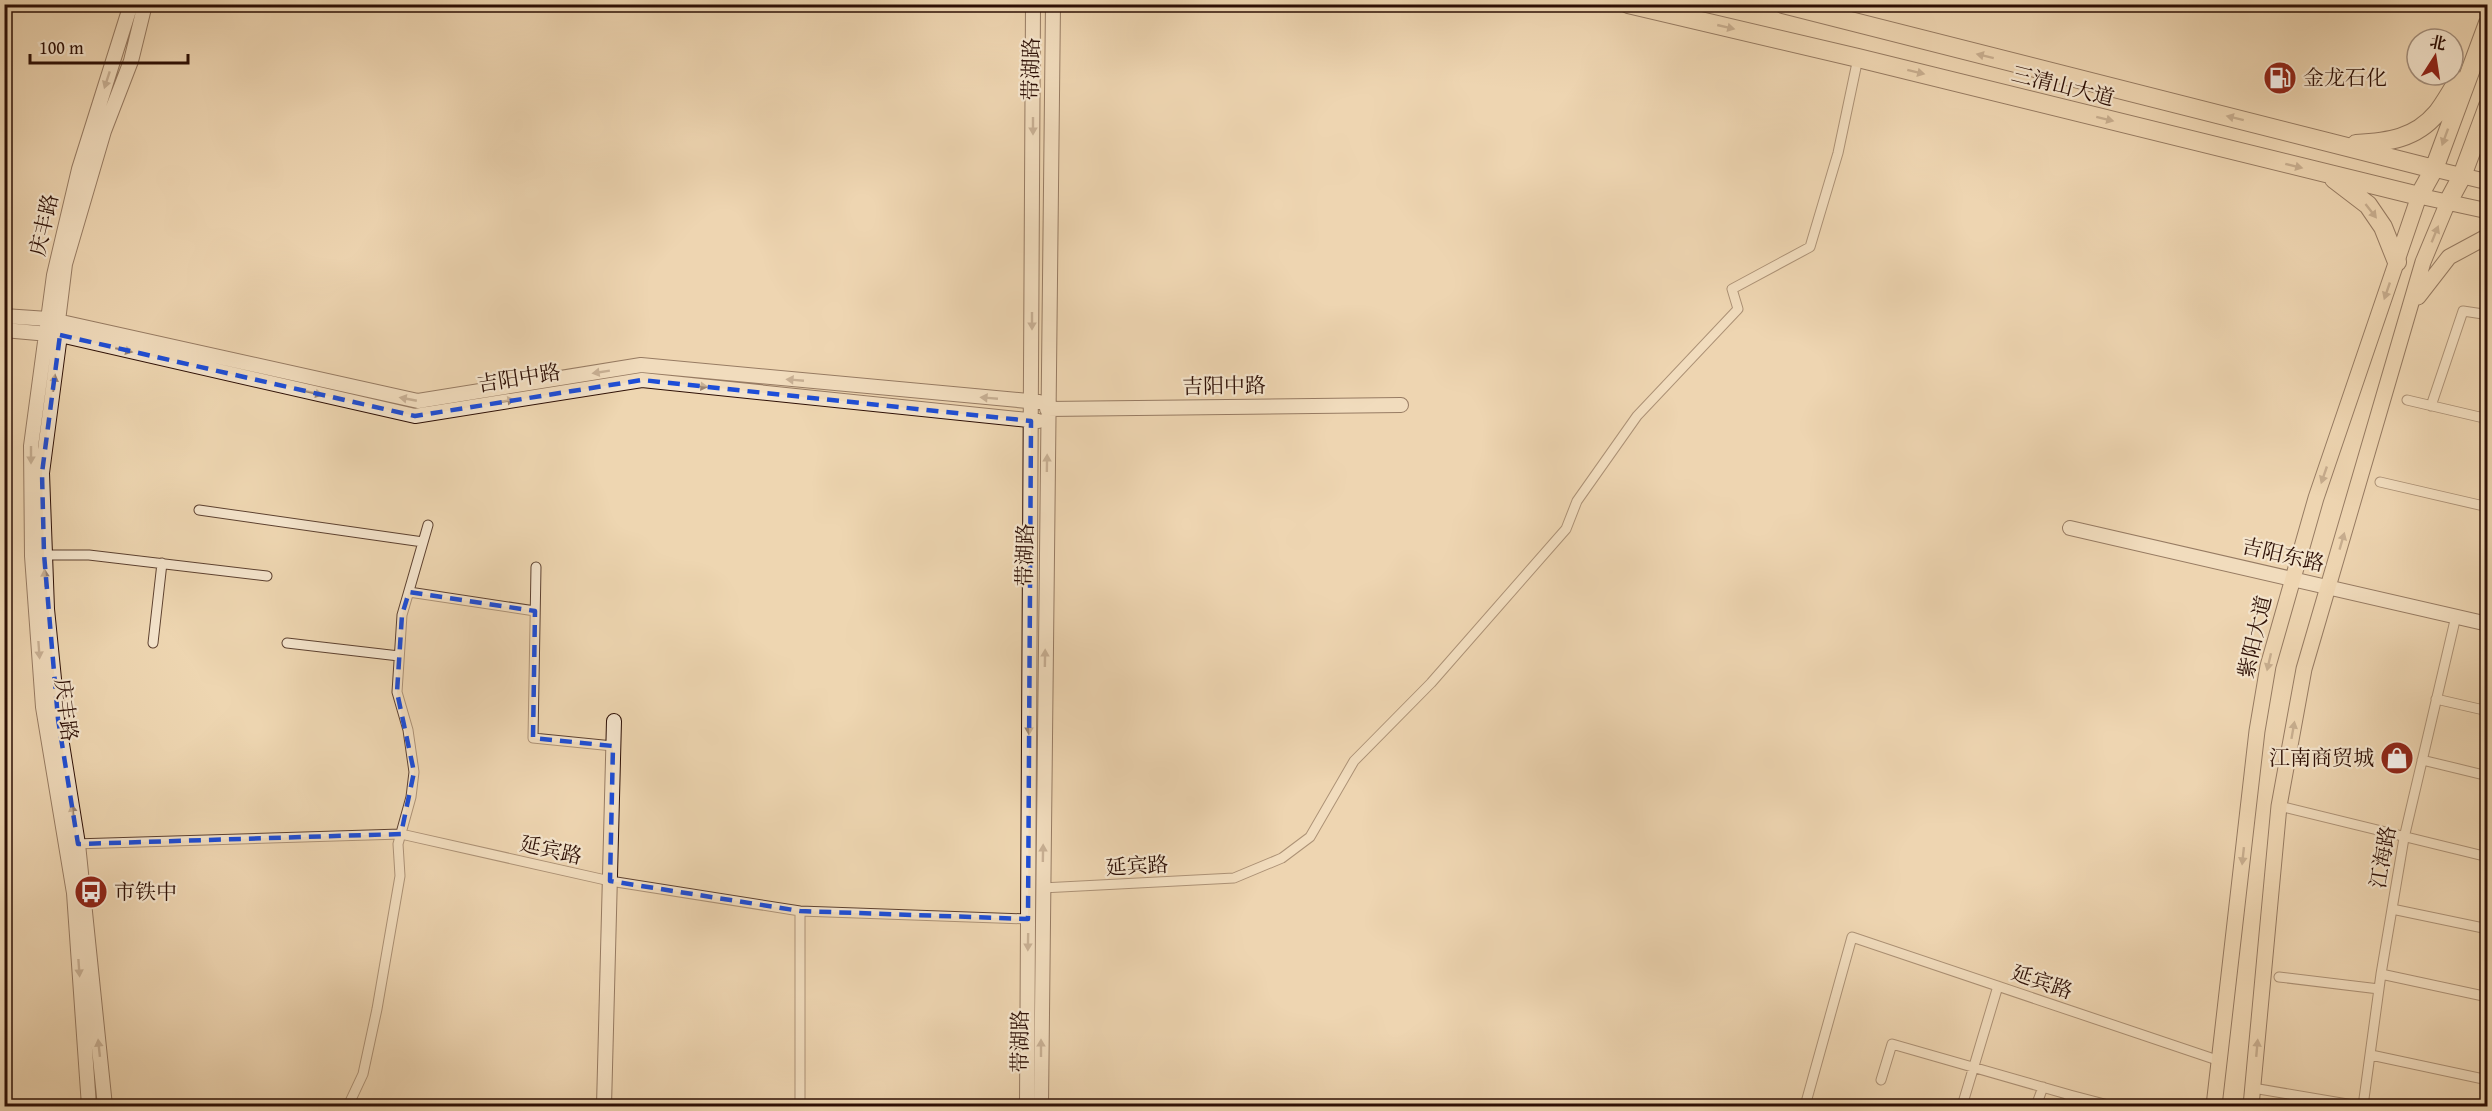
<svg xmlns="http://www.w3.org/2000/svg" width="2492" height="1111" font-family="'Gentium Book Plus','Noto Serif SC',serif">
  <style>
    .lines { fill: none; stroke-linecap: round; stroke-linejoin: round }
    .street-casing { stroke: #5d4130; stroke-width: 11 }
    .secondary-casing { stroke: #2d0f05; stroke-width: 16 }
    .primary-casing { stroke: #2d0f05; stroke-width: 17 }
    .highway-casing { stroke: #2d0f05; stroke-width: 20 }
    .street { stroke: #f4e4cc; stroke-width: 9 }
    .secondary { stroke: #f4e4cc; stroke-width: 14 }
    .primary { stroke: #eed6b1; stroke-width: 15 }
    .highway { stroke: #eed6b1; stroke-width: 18 }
    .oneway { fill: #977c64 }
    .oneway2 { fill: #9a8472 }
    .marked { fill: none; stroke: #1d4ed8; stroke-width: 4.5; stroke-dasharray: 12 8; stroke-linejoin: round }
    .labels { text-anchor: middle; stroke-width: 4.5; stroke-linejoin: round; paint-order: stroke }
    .street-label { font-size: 21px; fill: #2d0f05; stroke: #f4e4cc }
    .poi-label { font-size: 21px; fill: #2d0f05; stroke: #f4e4cc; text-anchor: start }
  </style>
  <rect width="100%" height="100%" fill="#eed6b1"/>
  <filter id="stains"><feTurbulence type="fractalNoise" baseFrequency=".00333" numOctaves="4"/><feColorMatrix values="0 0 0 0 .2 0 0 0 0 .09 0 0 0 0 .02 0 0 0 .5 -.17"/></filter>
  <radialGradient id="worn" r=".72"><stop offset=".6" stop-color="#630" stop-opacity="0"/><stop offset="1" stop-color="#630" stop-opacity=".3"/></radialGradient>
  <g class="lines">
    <defs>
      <path id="street" d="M2407 400 2488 419
        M2431 406 2463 311 2483 314 2488 313
        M2380 482 2488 507
        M199 510 423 542
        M40 555H89L267 576
        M536 567 533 738 613 746
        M409 592 535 611
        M153 643 162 563
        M287 643 399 656
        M2436 699 2488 711
        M2422 760 2488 776
        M2279 806 2488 857
        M74 844 401 834 610 881 800 911 1028 919
        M1042 888 1234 878 1282 858 1310 837 1354 761 1431 683 1566 529 1577 501 1637 416 1738 309 1732 289 1810 247 1838 153 1858 58
        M2392 909 2488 929
        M2381 974 2488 997
        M2279 977 2379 989
        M2371 1055 2488 1080
        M1881 1080 1892 1044 2070 1095
        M2253 1088 2359 1106
        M348 1106 363 1074 377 1009 400 876 398 844 411 797 414 772 408 730 397 692 402 615 428 525
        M800 1106V911
        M1805 1106 1852 937 2220 1061
        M1962 1106 1998 986
        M2036 1106 2043 1087
        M2067 1106 2070 1095 2112 1106
        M2363 1106 2381 974 2404 838 2456 616"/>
      <path id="secondary" d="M4 316 48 319 418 401 641 365 1039 402
        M4 330 60 335 415 416 642 380 1038 421
        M1047 409 1401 405
        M2070 528 2488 624
        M89 1106 74 893 43 707 32 556 31 446 54 275 79 169 131 4
        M105 1106 78 844 58 719 47 609 42 473 60 335 58 321 65 264 104 131 131 61 145 4
        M604 1106 614 721
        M1027 1106 1033 4
        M1041 1106 1053 4"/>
      <path id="primary" d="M2434 169 2488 182
        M2418 297 2449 257 2488 236
        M2214 1106 2257 731 2268 666 2316 498 2419 196 2488 211
        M2251 1106 2279 806 2304 669 2423 262 2448 202"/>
      <path id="highway" d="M1628 4 1858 58 2419 196 2434 169 2488 23
        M1783 4 2434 169
        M2356 144C2388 142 2415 139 2437 113 2445 103 2451 91 2458 81
        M2334 179 2368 205 2383 227 2397 262
        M2448 202 2462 176 2488 106"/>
    </defs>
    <!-- street casing -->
    <use href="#street" class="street-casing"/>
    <!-- secondary casing -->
    <use href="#secondary" class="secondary-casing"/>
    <!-- primary casing -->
    <use href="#primary" class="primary-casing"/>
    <!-- highway casing -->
    <use href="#highway" class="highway-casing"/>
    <!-- street -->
    <use href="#street" class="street"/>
    <!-- secondary -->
    <use href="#secondary" class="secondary"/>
    <!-- primary -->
    <use href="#primary" class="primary"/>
    <!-- highway -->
    <use href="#highway" class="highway"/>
  </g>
  <!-- one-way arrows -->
  <defs><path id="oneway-solid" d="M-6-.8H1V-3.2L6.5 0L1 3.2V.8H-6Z" transform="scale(1.5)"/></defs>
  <g class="oneway">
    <use href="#oneway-solid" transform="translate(1726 27) rotate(13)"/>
    <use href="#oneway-solid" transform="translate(1985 56) rotate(-166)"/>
    <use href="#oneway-solid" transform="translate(1916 72) rotate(14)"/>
    <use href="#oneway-solid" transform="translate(2235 118) rotate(-166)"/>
    <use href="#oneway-solid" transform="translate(2105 119) rotate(14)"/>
    <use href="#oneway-solid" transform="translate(2445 137) rotate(110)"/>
    <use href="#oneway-solid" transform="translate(2294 166) rotate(14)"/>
    <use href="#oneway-solid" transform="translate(2371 211) rotate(52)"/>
    <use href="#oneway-solid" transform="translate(2435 234) rotate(-68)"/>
    <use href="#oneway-solid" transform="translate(2387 291) rotate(109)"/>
    <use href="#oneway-solid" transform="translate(2324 475) rotate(109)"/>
    <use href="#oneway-solid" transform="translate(2342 541) rotate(-74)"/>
    <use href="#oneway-solid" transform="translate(2269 662) rotate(103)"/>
    <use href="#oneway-solid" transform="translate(2293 730) rotate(-80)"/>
    <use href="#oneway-solid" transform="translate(2243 856) rotate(96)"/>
    <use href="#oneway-solid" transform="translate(2257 1048) rotate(-85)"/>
  </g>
  <g class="oneway2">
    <use href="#oneway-solid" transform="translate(107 80) rotate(108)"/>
    <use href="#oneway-solid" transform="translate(1033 126) rotate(90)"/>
    <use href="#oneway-solid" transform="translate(1032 321) rotate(90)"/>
    <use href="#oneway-solid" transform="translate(124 350) rotate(13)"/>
    <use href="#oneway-solid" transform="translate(601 372) rotate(171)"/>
    <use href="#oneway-solid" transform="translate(795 380) rotate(-175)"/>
    <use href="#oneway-solid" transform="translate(54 383) rotate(-83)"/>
    <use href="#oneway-solid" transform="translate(699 386) rotate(6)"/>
    <use href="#oneway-solid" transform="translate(314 393) rotate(13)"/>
    <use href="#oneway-solid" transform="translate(989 398) rotate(-175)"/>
    <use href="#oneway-solid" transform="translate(408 399) rotate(-169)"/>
    <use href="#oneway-solid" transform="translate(506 401) rotate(-9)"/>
    <use href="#oneway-solid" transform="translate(31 455) rotate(90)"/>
    <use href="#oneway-solid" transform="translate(1047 463) rotate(-89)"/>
    <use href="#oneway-solid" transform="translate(45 578) rotate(-93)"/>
    <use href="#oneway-solid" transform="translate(39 650) rotate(86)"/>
    <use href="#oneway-solid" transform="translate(1045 658) rotate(-89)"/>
    <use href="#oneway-solid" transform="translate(1029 726) rotate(90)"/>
    <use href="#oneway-solid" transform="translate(73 813) rotate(-99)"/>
    <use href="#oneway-solid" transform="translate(1043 853) rotate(-89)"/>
    <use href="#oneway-solid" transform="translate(1028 942) rotate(91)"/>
    <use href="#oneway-solid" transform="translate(79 968) rotate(86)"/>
    <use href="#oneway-solid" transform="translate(99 1048) rotate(-96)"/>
    <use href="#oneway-solid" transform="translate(1041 1048) rotate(-90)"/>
  </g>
  <!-- marked area -->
  <path d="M0 0H2492V1111H0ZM60 335 415 416 642 380 1031 421 1028 919 800 911 610 881 613 746 533 738 535 611 409 592 402 615 397 692 414 772 401 834 78 844 58 719 44 554 42 473Z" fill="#eed6b1" fill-opacity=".55" fill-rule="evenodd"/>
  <path class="marked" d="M60 335 415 416 642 380 1031 421 1028 919 800 911 610 881 613 746 533 738 535 611 409 592 402 615 397 692 414 772 401 834 78 844 58 719 44 554 42 473Z"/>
  <!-- icons -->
  <defs>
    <symbol id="fuel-disc" viewBox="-11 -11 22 22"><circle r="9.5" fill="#8f2418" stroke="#f4e4cc"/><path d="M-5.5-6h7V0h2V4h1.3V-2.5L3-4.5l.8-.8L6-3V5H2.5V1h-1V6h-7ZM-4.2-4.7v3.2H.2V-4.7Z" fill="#fff"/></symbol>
    <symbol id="shop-disc" viewBox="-11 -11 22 22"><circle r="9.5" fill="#8f2418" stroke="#f4e4cc"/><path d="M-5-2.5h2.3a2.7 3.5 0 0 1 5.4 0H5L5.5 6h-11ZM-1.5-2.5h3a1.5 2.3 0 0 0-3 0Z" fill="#fff"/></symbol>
    <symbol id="bus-disc" viewBox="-11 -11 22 22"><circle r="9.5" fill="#8f2418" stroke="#f4e4cc"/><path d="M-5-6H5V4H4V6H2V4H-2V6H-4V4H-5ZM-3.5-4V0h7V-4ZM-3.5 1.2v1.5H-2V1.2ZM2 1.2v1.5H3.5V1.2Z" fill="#fff"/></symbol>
  </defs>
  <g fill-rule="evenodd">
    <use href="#fuel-disc" x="2261" y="59" width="38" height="38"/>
    <use href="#shop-disc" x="2378" y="739" width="38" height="38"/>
    <use href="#bus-disc" x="72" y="873" width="38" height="38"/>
  </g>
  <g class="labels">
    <!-- street labels -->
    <g class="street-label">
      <text transform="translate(1031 69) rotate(-89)" y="7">带湖路</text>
      <text transform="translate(2063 86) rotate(14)" y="7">三清山大道</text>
      <text transform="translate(44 225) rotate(-77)" y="7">庆丰路</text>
      <text transform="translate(519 378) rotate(-9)" y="7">吉阳中路</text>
      <text transform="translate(1224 386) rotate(-1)" y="7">吉阳中路</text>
      <text transform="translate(1025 555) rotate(-89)" y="7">带湖路</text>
      <text transform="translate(2283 555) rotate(13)" y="7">吉阳东路</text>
      <text transform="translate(2255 637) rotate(-77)" y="7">紫阳大道</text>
      <text transform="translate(66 710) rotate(83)" y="7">庆丰路</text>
      <text transform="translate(551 850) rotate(13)" y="7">延宾路</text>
      <text transform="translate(2383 857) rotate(-80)" y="7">江海路</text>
      <text transform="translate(1137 866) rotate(-3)" y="7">延宾路</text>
      <text transform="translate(2042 982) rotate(19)" y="7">延宾路</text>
      <text transform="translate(1020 1041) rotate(-90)" y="7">带湖路</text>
    </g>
    <!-- poi labels -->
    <g class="poi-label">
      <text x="2303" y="85">金龙石化</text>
      <text x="2374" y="765" text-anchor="end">江南商贸城</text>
      <text x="114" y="899">市铁中</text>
    </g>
  </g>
  <!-- margin -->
  <rect width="2492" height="1111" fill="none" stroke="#eed6b1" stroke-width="24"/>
  <rect x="6" y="6" width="2480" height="1099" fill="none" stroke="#2d0f05" stroke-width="3"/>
  <rect x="12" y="12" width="2468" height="1087" fill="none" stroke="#2d0f05" stroke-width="1.5"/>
  <!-- north arrow -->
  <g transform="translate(2435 57) rotate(12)"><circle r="28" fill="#f4e4cc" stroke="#a48f7c" stroke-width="1.5"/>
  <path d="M0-4.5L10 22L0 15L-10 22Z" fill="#8f2418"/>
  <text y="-9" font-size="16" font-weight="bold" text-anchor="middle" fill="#2d0f05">北</text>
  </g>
  <!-- scale -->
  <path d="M30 54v9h158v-9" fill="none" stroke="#2d0f05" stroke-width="3"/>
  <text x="39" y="54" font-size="18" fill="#2d0f05" stroke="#f4e4cc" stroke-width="4.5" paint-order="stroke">100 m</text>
  <rect width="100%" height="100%" filter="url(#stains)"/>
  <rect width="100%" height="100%" fill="url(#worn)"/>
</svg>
